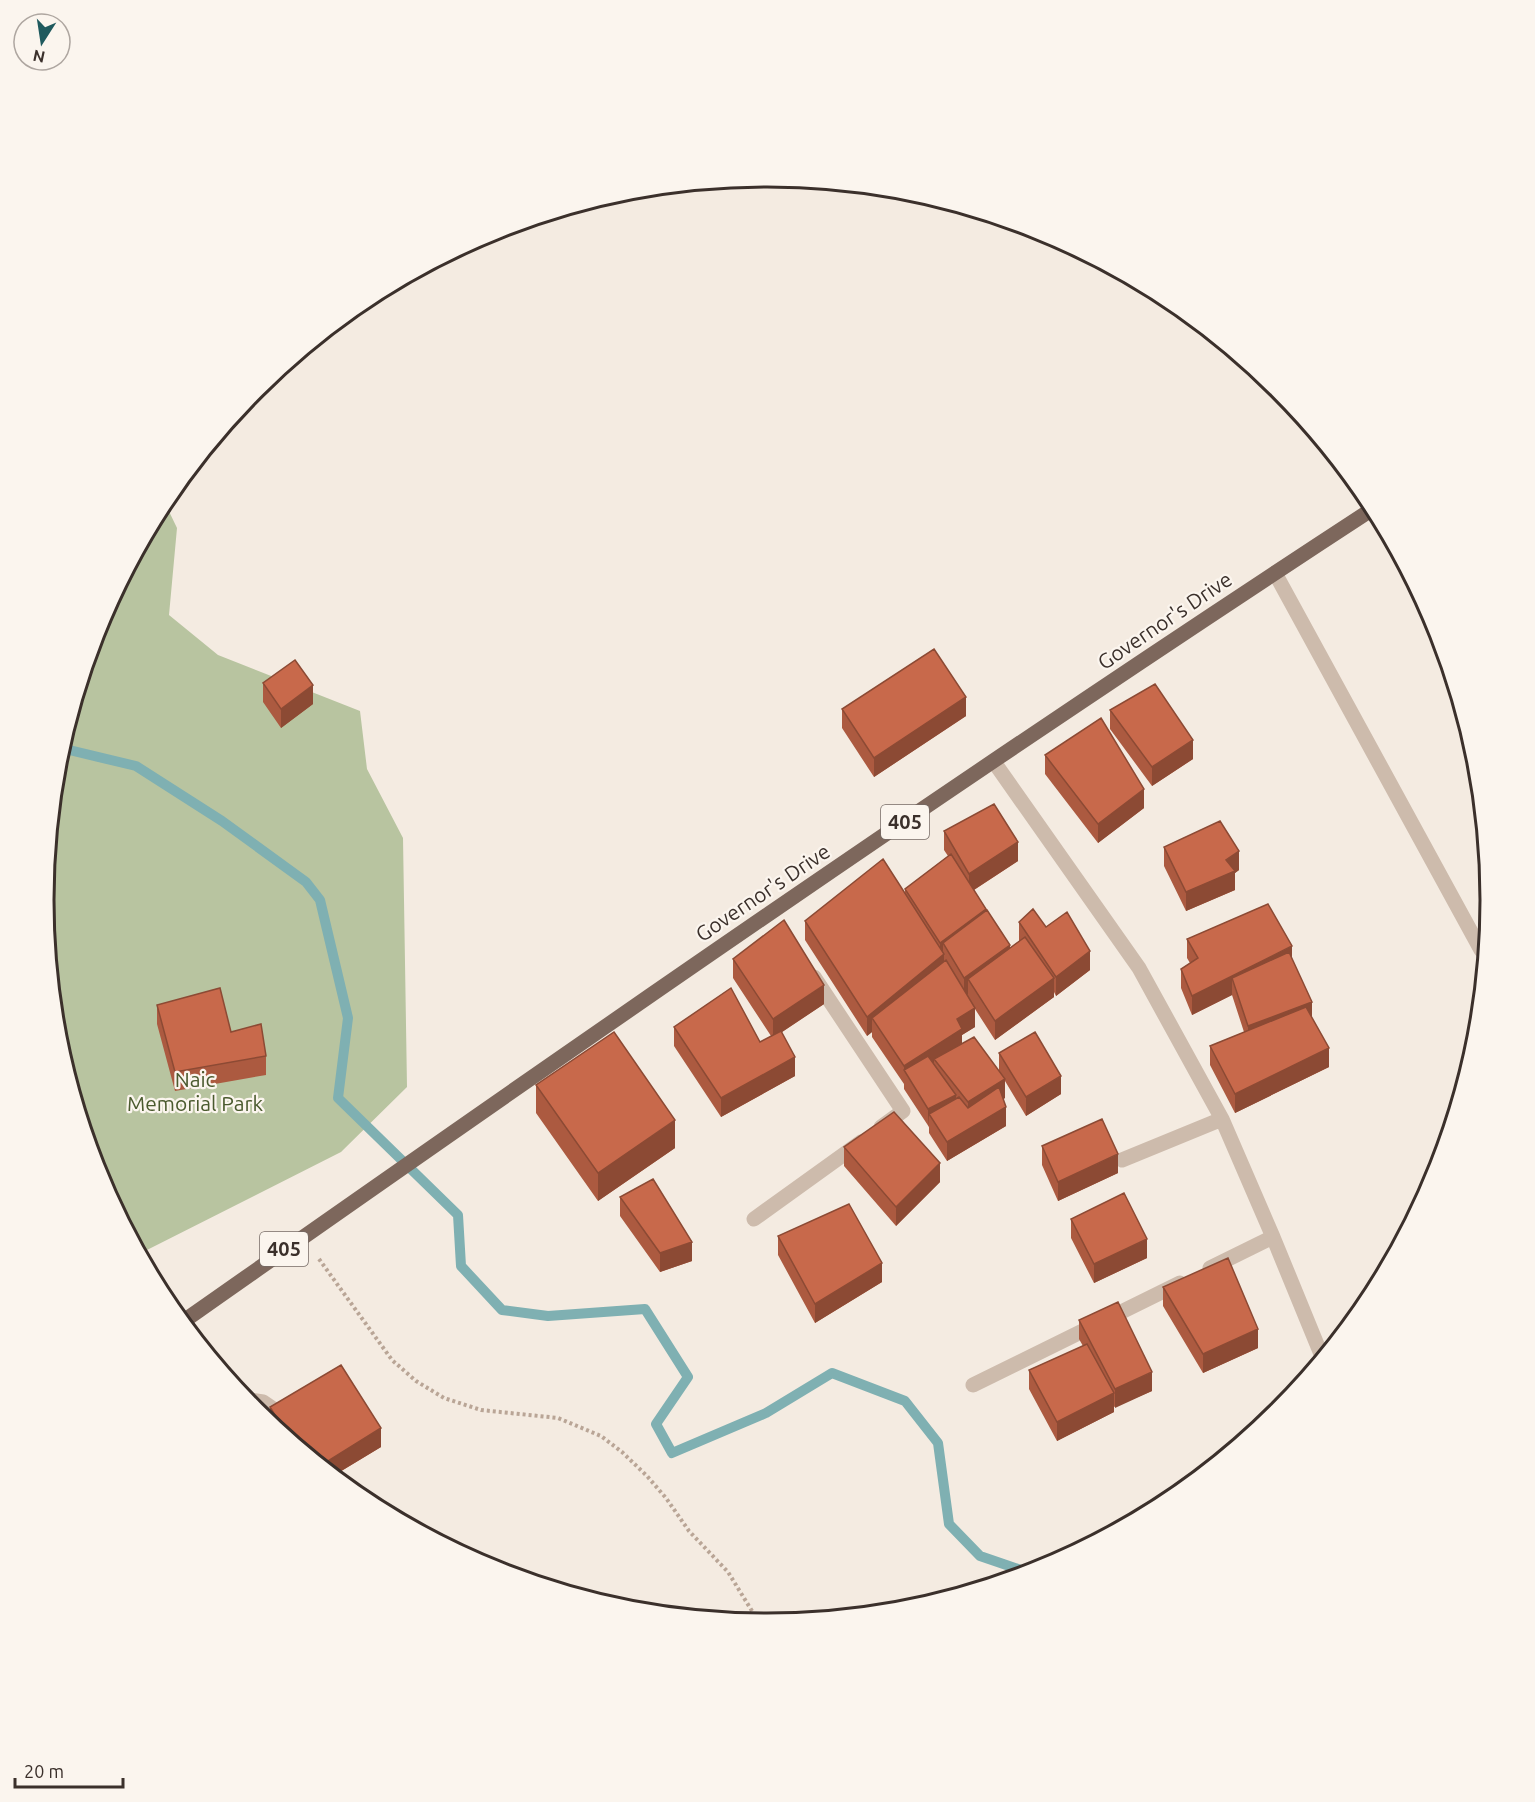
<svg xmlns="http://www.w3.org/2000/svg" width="1535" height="1802" font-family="Ubuntu,sans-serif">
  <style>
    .green { fill: #b8c4a0 }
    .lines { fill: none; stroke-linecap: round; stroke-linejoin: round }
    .stream { stroke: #7fb0b2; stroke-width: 10 }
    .path { stroke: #b9a596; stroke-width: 4; stroke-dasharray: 3 3; stroke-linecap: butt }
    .minor { stroke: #cdbbac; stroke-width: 15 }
    .major { stroke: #7d675c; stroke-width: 15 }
    .wall { fill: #ac5a40 }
    .shaded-wall { fill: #8c4a34 }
    .building { fill: #c8694b; stroke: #8c4a34; stroke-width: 1.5 }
    .labels { text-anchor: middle; stroke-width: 4.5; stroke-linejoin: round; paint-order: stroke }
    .shield { fill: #fbf5ee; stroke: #756b66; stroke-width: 1.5 }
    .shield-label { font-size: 20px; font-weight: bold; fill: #3b302b }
    .street-label { font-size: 21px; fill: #3b302b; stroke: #fbf5ee }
    .park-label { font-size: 21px; fill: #4a5a2e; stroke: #fbf5ee }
    .rim { fill: none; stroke: #3b302b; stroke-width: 3 }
  </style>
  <rect width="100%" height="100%" fill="#f4ebe1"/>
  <!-- green -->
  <path class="green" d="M164 501 177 528 169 615 218 655 360 711 367 769 403 838 407 1087 341 1152 139 1254 98 1178 57 1042 44 901 57 759 79 689 86 697 79 688 99 624Z"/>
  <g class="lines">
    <!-- stream -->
    <path class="stream" d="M61 748 136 766 222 821 306 882 320 900 348 1018 338 1098 458 1215 461 1266 502 1310 548 1316 645 1309 688 1377 656 1424 672 1453 766 1413 832 1373 905 1401 938 1443 949 1524 980 1556 1033 1574"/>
    <!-- path -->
    <path class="path" d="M319 1259 392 1360 416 1381 444 1398 481 1410 558 1418 601 1436 622 1452 647 1476 666 1498 689 1531 728 1572 760 1624"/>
    <!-- minor -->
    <path class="minor" d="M1275 573 1481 950H1487
      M994 762 1139 968 1222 1119 1273 1237 1210 1268
      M814 977 903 1111 881 1127
      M1122 1160 1222 1119
      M754 1219 861 1142
      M1273 1237 1323 1359
      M973 1385 1180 1283
      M244 1399 263 1402 279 1413"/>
    <!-- major -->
    <path class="major" d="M181 1323C575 1046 971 771 1374 508"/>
  </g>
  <!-- wall -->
  <path class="wall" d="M263 683 313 704 281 728 263 702Z
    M842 709 966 716 874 777 842 728Z
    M1110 710 1193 759 1152 786 1110 729Z
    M1045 755 1144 808 1098 843 1045 774Z
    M944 831 1018 861 974 890 1010 948 1019 941V922L1046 927 1090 970 1056 996 1054 992V997L995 1040 975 1009V1027L962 1035V1044L999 1071V1053L1061 1094 1026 1116 1005 1081V1098L1003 1099 1006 1126 947 1161 929 1133V1127L904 1089V1084L872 1037V1032L867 1036 805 940V921L905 893V889L948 856 944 850Z
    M1164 847 1239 870 1235 873V890L1186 911 1164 866Z
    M1187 939 1292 960 1329 1067 1235 1113 1210 1065V1046L1244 1032 1232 995 1192 1015 1181 988V969L1190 963 1187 958Z
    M733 959 824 1004 782 1032 795 1076 721 1117 674 1046V1027L760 1042 771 1036 733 978Z
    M157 1005 231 1032 266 1056V1075L175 1091 157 1024Z
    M536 1085 675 1148 598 1201 536 1113Z
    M1042 1146 1118 1173 1058 1201 1042 1165Z
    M844 1147 940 1182 896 1226 844 1166Z
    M620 1197 692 1261 660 1272 620 1216Z
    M1071 1219 1147 1258 1094 1283 1071 1238Z
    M778 1236 882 1282 815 1323 778 1255Z
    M1163 1287 1258 1348 1203 1373 1163 1306Z
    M1079 1320 1152 1391 1114 1407V1412L1057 1441 1029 1389V1370L1083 1346 1079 1339Z
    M270 1407 381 1447 333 1476 270 1425Z"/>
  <!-- shaded-wall -->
  <path class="shaded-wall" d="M313 685V704L281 728V709Z
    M966 697V716L874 777V758Z
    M1193 740V759L1152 786V767Z
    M1144 789V808L1098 843V824Z
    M1018 842V861L969 893V874Z
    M1239 851V870L1235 873V890L1186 911V892L1226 860Z
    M986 909V928L943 943V955L944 954V973L872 1018V1032L867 1036V1017L940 957V943Z
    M1010 945V964L968 979V994L964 997V978Z
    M1292 946V965L1232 978V995L1192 1015V996Z
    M1090 951V970L1056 996V977Z
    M1054 978V997L995 1040V1021Z
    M824 985V1004L773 1038V1019Z
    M1312 1002V1021L1248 1045V1026Z
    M975 1008V1027L962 1035V1048L934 1059V1066L904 1070V1066L957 1019Z
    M1329 1048V1067L1235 1113V1094Z
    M795 1057V1076L721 1117V1098Z
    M1061 1076V1094L1026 1116V1097Z
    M1005 1079V1098L968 1121V1102Z
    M956 1095V1114H929L928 1128V1109Z
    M1006 1107V1126L947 1161V1142Z
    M675 1120V1148L598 1201V1173Z
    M1118 1154V1173L1058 1201V1182Z
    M940 1163V1182L896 1226V1207Z
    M1147 1239V1258L1094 1283V1264Z
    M692 1242V1261L660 1272V1253Z
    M882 1263V1282L815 1323V1304Z
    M1258 1329V1348L1203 1373V1354Z
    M1152 1372V1391L1115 1408V1389Z
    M1114 1393V1412L1057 1441V1422Z
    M381 1428V1447L333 1476 320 1466Z"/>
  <!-- building -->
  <path class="building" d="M934 649 966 697 874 758 842 709Z
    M295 660 313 685 281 709 263 683Z
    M1155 684 1193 740 1152 767 1110 710Z
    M1101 718 1144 789 1098 824 1045 755Z
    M994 804 1018 842 969 874 944 831Z
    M1220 821 1239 851 1226 860 1235 871 1186 892 1164 847Z
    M951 854 986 909 940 943 905 889Z
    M883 859 944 954 867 1017 805 921Z
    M1268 904 1292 946 1192 996 1181 969 1198 958 1187 939Z
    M1033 909 1046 927 1067 912 1090 951 1056 977 1019 922Z
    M987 910 1010 945 964 978 943 943Z
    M784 920 824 985 773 1019 733 959Z
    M1025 937 1054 978 995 1021 968 979Z
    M1289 952 1312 1002 1248 1026 1232 978Z
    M946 960 975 1008 957 1019 962 1029 904 1066 872 1018Z
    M220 988 231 1032 261 1024 266 1056 175 1072 157 1005Z
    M731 988 760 1042 781 1031 795 1057 721 1098 674 1027Z
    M1306 1007 1329 1048 1235 1094 1210 1046Z
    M614 1032 675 1120 598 1173 536 1085Z
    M1035 1032 1061 1076 1026 1097 999 1053Z
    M974 1037 1005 1079 968 1102 934 1059Z
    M928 1056 956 1095 928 1109 904 1070Z
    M999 1087 1006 1107 947 1142 929 1114 959 1097 968 1108Z
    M894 1112 940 1163 896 1207 844 1147Z
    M1102 1119 1118 1154 1058 1182 1042 1146Z
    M653 1179 692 1242 660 1253 620 1197Z
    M1124 1193 1147 1239 1094 1264 1071 1219Z
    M849 1204 882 1263 815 1304 778 1236Z
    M1228 1258 1258 1329 1203 1354 1163 1287Z
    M1118 1302 1152 1372 1115 1389 1079 1320Z
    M1087 1344 1114 1393 1057 1422 1029 1370Z
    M341 1365 381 1428 320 1466 292 1443 270 1407Z"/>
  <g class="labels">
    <!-- shield labels -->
    <g class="shield">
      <rect x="881" y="805" width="48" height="34" rx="4.5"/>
      <rect x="260" y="1232" width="48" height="34" rx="4.5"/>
    </g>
    <g class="shield-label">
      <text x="905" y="829">405</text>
      <text x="284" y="1256">405</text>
    </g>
    <!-- street labels -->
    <g class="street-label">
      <text transform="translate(1165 621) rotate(-34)" y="7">Governor's Drive</text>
      <text transform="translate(763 893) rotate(-34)" y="7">Governor's Drive</text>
    </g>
    <!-- park labels -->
    <g class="park-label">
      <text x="195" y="1087">Naic<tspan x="195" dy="24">Memorial Park</tspan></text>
    </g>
  </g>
  <!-- crop -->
  <path d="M0 0H1535V1802H0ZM54 900a713 713 0 1 1 1426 0a713 713 0 1 1-1426 0Z" fill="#fbf5ee" fill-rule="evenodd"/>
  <path class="rim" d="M54 900a713 713 0 1 1 1426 0a713 713 0 1 1-1426 0Z"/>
  <!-- north arrow -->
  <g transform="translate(42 42) rotate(192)"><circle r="28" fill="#fbf5ee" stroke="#aea6a0" stroke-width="1.5"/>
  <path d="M0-4.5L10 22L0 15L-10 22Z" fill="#1f5a5e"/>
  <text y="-9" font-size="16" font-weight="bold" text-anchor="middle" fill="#3b302b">N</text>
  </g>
  <!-- scale -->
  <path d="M15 1778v9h108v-9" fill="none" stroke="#3b302b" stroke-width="3"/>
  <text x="24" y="1778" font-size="18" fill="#3b302b" stroke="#fbf5ee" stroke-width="4.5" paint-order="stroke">20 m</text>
</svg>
